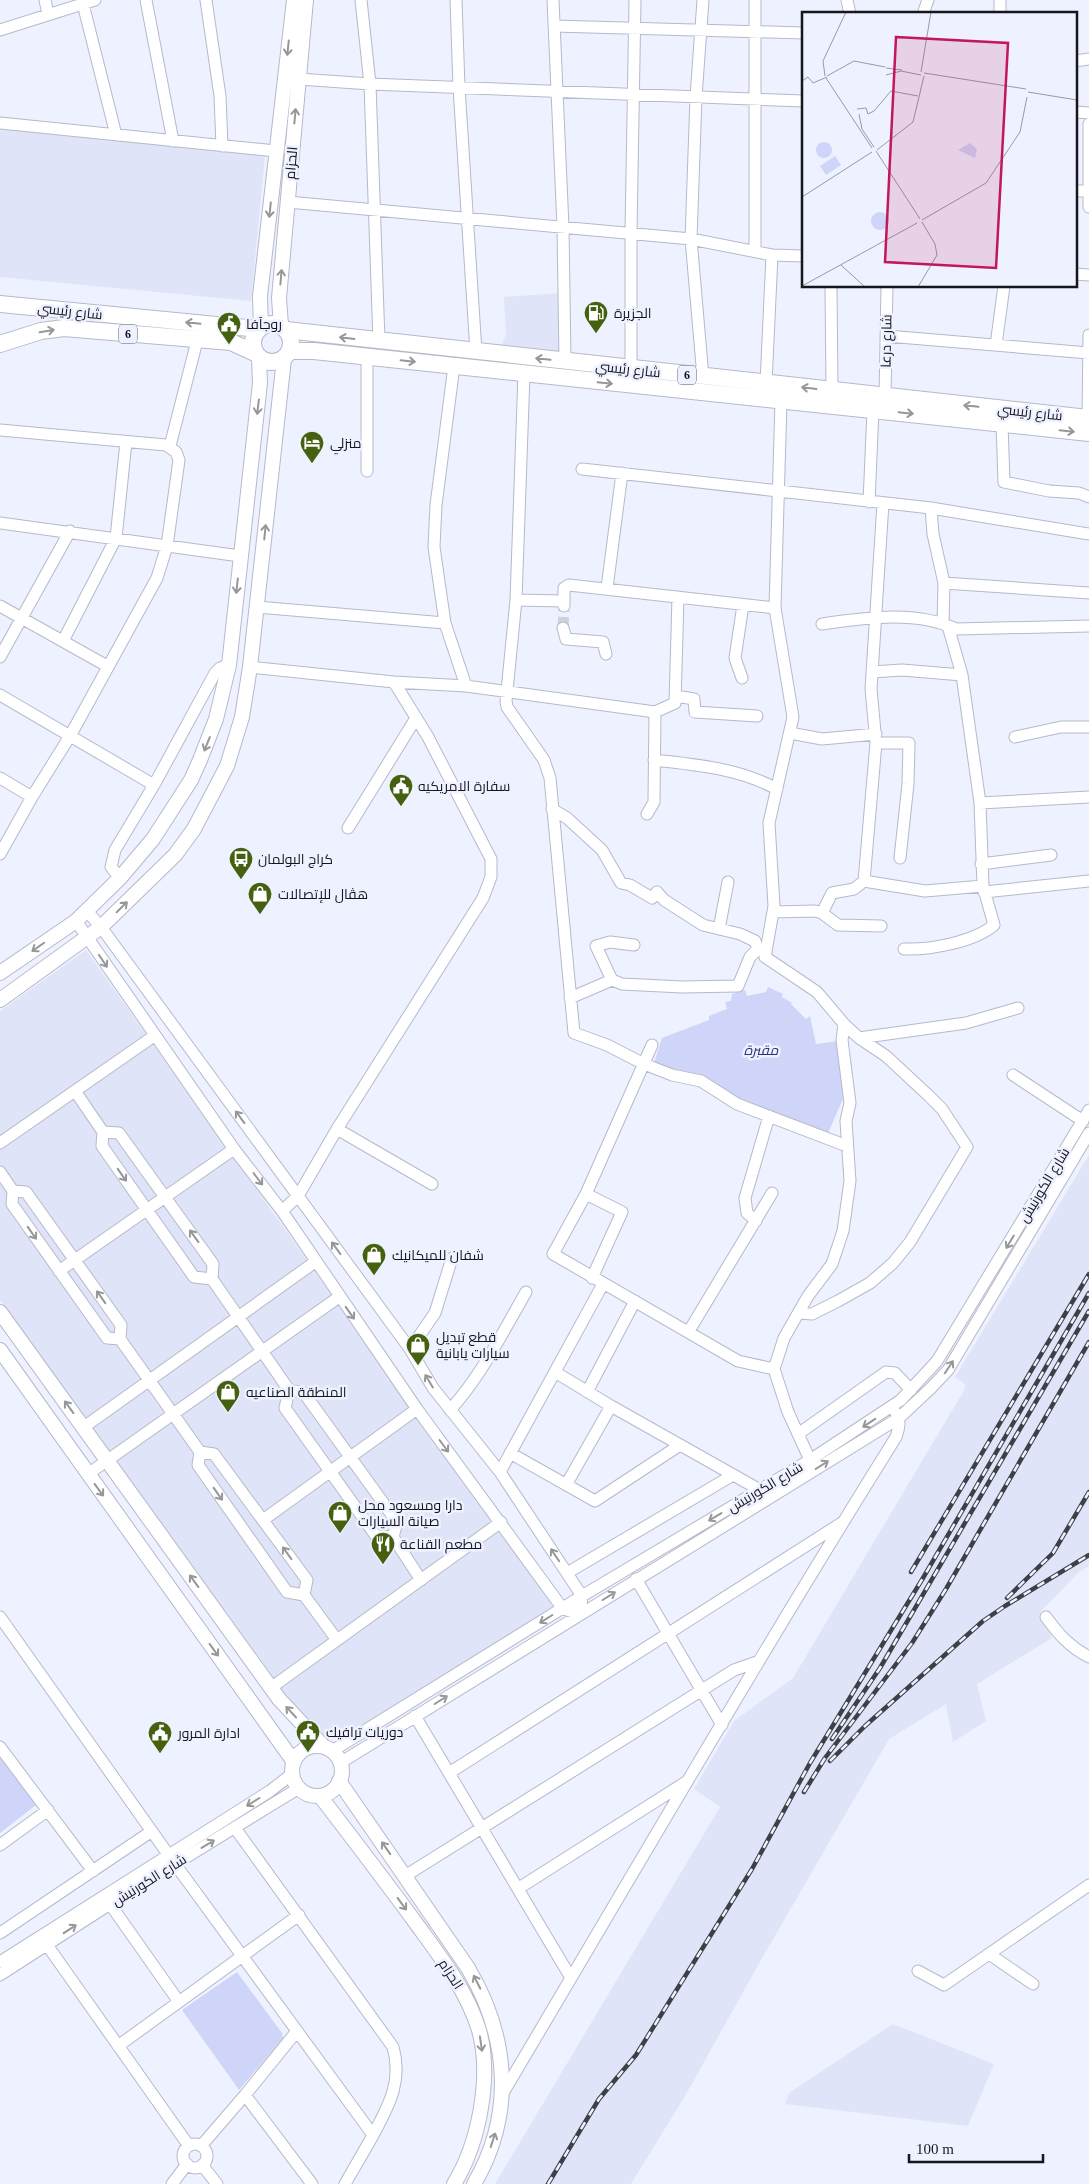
<svg xmlns="http://www.w3.org/2000/svg" width="1089" height="2184" font-family="'Times New Roman',Cairo,serif">
  <style>
    .built { fill: #e0e4f8 }
    .green { fill: #ced5f8 }
    .lines { fill: none; stroke-linecap: round; stroke-linejoin: round }
    .minor-tunnel { stroke: #ced0dd; stroke-width: 11; stroke-dasharray: 11 5.5; stroke-linecap: butt }
    .minor-casing { stroke: #b6b9c9; stroke-width: 13 }
    .major-casing { stroke: #b6b9c9; stroke-width: 16 }
    .highway-casing { stroke: #b6b9c9; stroke-width: 18 }
    .minor { stroke: #fff; stroke-width: 11 }
    .major { stroke: #fff; stroke-width: 14 }
    .highway { stroke: #fff; stroke-width: 16 }
    .rail-casing { stroke: #3e3f47; stroke-width: 4.5 }
    .rail { stroke: #eef1ff; stroke-width: 2.5; stroke-dasharray: 8; stroke-linecap: butt }
    .oneway { stroke: #969799 }
    .labels { text-anchor: middle; stroke-width: 5; stroke-linejoin: round; paint-order: stroke }
    .shield { fill: #eef1ff; stroke: #575861; stroke-width: 1 }
    .shield-label { font-size: 12px; font-weight: bold; fill: #16171d }
    .street-label { font-size: 14px; fill: #16171d; stroke: #eef1ff }
    .poi-label { font-size: 14px; fill: #16171d; stroke: #eef1ff; text-anchor: start }
    .park-label { font-size: 14px; font-style: italic; fill: #2d2f78; stroke: #eef1ff }
    .inset-road { fill: none; stroke: #989aa5; stroke-width: 1 }
    .view { fill: #c2185b; fill-opacity: 0.15; stroke: #c2185b; stroke-width: 2.5 }
    .inset-edge { fill: none; stroke: #16171d; stroke-width: 2.5 }
  </style>
  <rect width="100%" height="100%" fill="#eef1ff"/>
  <!-- built -->
  <path class="built" d="M0 129 265 156 251 301 0 277Z
    M560 293V354L500 349 506 335 504 297Z
    M86 950 554 1607 345 1738 332 1739 324 1735 289 1699 0 1300V1011Z
    M1089 1155V1566L1079 1572 1040 1612 1052 1638 977 1684 986 1721 953 1742 946 1704 889 1739 761 1960 685 2096 631 2184H495L720 1807 694 1789 734 1721 793 1678 963 1392 966 1385 955 1377Z
    M893 2024 994 2064 968 2126 785 2104 789 2093Z"/>
  <!-- green -->
  <path class="green" d="M768 987 783 994 782 997 792 1003 791 1004 806 1019 810 1016 816 1044 838 1041 843 1099 828 1133 744 1104 654 1063 662 1038 709 1020V1016L727 1009 725 1002 731 1001 732 994 745 990 747 996 766 992Z
    M0 1756 36 1805 0 1833Z
    M237 1972 282 2033 283 2038 239 2090 182 2010Z"/>
  <g class="lines">
    <!-- minor-tunnel -->
    <path class="minor-tunnel" d="M563 628 564 606"/>
    <defs>
      <path id="minor" d="M45 0 48 14
        M82 0 116 135
        M146 0 173 141
        M206 0 220 96 222 146
        M361 0 370 84 379 341
        M456 0 459 87 476 352
        M553 0 563 227 565 362
        M703 0 696 97 691 239 703 377
        M755 0V251
        M847 0 850 14
        M923 14 928 0
        M1000 14V0
        M554 26 803 33
        M0 30 95 0
        M1075 61 1089 59
        M299 79 370 84 803 101
        M1075 112 1089 113
        M0 123 276 151
        M1089 124V207
        M1075 191H1089
        M288 202 691 239 772 255 803 256
        M1075 274 1089 275
        M831 286 832 390
        M887 336 1089 353
        M996 345 1004 286
        M367 357V471
        M454 366 436 505 434 547 445 623 466 686
        M631 369V233L635 0
        M524 374 516 600 506 701 507 707 544 760 550 778 574 1033 607 1045 644 1064 672 1075 701 1081 737 1104 847 1146
        M766 383 772 255
        M885 397 887 286
        M781 401 775 608 793 717 769 823 774 906 765 957 817 992 844 1024 859 1038 886 1056 929 1096 942 1109 967 1147 910 1242 893 1263 870 1283 838 1301 812 1314 799 1313
        M1088 418 1089 335
        M1002 424 1004 482 1049 491 1079 493 1089 497
        M0 430 166 445 176 452 179 460 167 546 157 578 70 736 32 797 0 854
        M170 446 197 341
        M582 469 931 508 1089 534
        M869 502 873 410
        M931 508 933 534 944 583 943 623
        M0 523 240 556
        M944 583 1089 593
        M607 588 622 473
        M516 600 564 601
        M0 606 107 666
        M564 606V588L569 585 775 608
        M257 607 445 623
        M822 624C865 618 915 610 956 629L1089 626
        M563 628 566 639 603 642 606 654
        M63 641 116 538 126 442
        M0 657 70 531
        M250 667 394 682 466 686 655 712 675 703 678 597
        M872 672 902 670 962 675
        M742 678 735 658 743 605
        M0 695 154 785
        M676 696 694 699 695 712 757 716
        M790 733 822 739 876 734
        M1015 737 1061 727H1089
        M876 743H909L908 784 900 858
        M654 760C697 765 738 768 777 789
        M0 778 32 797
        M980 803 1089 797
        M552 809 567 818 602 850 621 883 630 885 652 898 657 892 664 900 703 925 740 934 755 941 758 949
        M647 814 654 802 655 712
        M348 828 416 718
        M981 864 1051 855
        M120 878 111 867 115 850 154 785 215 673 220 668 229 665
        M864 881 925 891 983 886
        M984 892 1089 881
        M773 912 815 911 822 913 838 925 881 926
        M822 913 832 893 854 889 864 881 876 743 871 689 883 503
        M76 921 234 1149 282 1211 417 1409 563 1609 580 1614 582 1596 500 1472 433 1388 410 1349 101 927 86 910
        M719 929 728 882
        M904 949C930 950 974 942 994 925L983 886 980 803 962 675 948 626
        M612 980 596 946 610 942 634 945
        M570 998 612 980 622 984 682 987 738 986 750 957 758 949 765 950
        M859 1038 966 1023 1018 1008
        M652 1045 586 1194 553 1254 738 1361 774 1369
        M1013 1075 1083 1121
        M75 1091 103 1132 102 1146 194 1277 212 1279
        M337 1129 432 1184
        M103 1132 119 1133 213 1264 212 1279 289 1390
        M0 1143 154 1036
        M0 1172 13 1191 12 1204 107 1338 120 1339
        M13 1191 26 1192 121 1325 120 1339 200 1452 198 1465 287 1592 304 1595 337 1640
        M586 1194 622 1212 592 1278
        M282 1211 298 1196 337 1129 483 898 491 877V859L428 737 394 682
        M756 1221 747 1213 745 1198 769 1116
        M59 1271 234 1149
        M689 1331 772 1193
        M410 1349 435 1313 452 1258
        M555 1372 611 1406 760 1490
        M289 1390 304 1393 397 1522 393 1537 376 1536 285 1408Z
        M587 1392 635 1301
        M450 1410C481 1376 503 1332 526 1292
        M84 1427 315 1262
        M798 1434 886 1372 895 1373 911 1390
        M200 1452 214 1454 307 1580 304 1595
        M510 1453 595 1501 680 1445
        M810 1460 788 1412 774 1369 784 1338 808 1296 832 1264 843 1231 850 1181 846 1121 850 1103 842 1040 844 1024
        M500 1472 603 1284
        M88 1474 339 1297
        M566 1485 611 1406
        M263 1520 417 1409
        M393 1537 421 1580
        M567 1573 733 1475
        M636 1579 722 1725
        M0 1617 175 1864 373 2135
        M1046 1617C1059 1635 1070 1647 1089 1657
        M272 1687 501 1522
        M415 1716 571 1978
        M0 1747 93 1871
        M332 1751 582 1596 810 1460 901 1400 937 1361 1089 1110
        M340 1763 899 1418 931 1388 948 1370 1089 1133
        M449 1773 840 1524
        M235 1828 393 2047C403 2082 388 2107 372 2137 363 2153 354 2168 345 2184
        M0 1845 48 1810
        M405 1876 734 1670 757 1662
        M519 1888 686 1782
        M110 1904 179 2002
        M0 1933 152 1831
        M47 1945 189 2146
        M989 1954 1033 1984
        M0 1962 270 1791 292 1774
        M918 1971 944 1985 1089 1885
        M0 1975 110 1904 299 1788
        M118 2046 299 1915
        M503 2093C633 1874 761 1653 896 1437 899 1428 901 1421 896 1413
        M245 2095 312 2184
        M183 2156a12 12 0 1 1 24 0a12 12 0 1 1-24 0Z
        M201 2146 245 2095 297 2031
        M202 2165 217 2184
        M172 2184 187 2164"/>
      <path id="major" d="M281 326 279 298 306 0
        M261 327 260 296 294 0
        M0 973 76 921 120 878 153 839 191 780 200 760 216 719 229 665 260 383 259 358
        M0 1000 101 927 175 855 194 829 227 766 242 717 250 667 284 359
        M0 1312 279 1699 324 1747
        M0 1350 294 1762
        M292 1771a25 25 0 1 1 50 0a25 25 0 1 1-50 0Z
        M339 1781 468 1968C509 2037 515 2114 474 2184
        M320 1796C353 1839 386 1882 418 1926 442 1959 467 1991 479 2030 492 2077 479 2143 454 2184"/>
      <path id="highway" d="M0 304 259 329
        M253 343a19 19 0 1 1 38 0a19 19 0 1 1-38 0Z
        M286 330 1089 418
        M0 344 41 331 64 328 231 342 255 353
        M290 351H314L1089 433"/>
    </defs>
    <!-- minor casing -->
    <use href="#minor" class="minor-casing"/>
    <!-- major casing -->
    <use href="#major" class="major-casing"/>
    <!-- highway casing -->
    <use href="#highway" class="highway-casing"/>
    <!-- minor -->
    <use href="#minor" class="minor"/>
    <!-- major -->
    <use href="#major" class="major"/>
    <!-- highway -->
    <use href="#highway" class="highway"/>
    <defs>
      <path id="rail" d="M911 1572 1089 1274
        M1007 1598 1053 1553 1089 1492
        M832 1739 880 1668 1089 1311
        M830 1761 865 1726 983 1621 1005 1606 1089 1555
        M804 1792 825 1758 912 1643 946 1589 1089 1342
        M548 2184 599 2099 636 2055 752 1869 810 1763 923 1578 1089 1293"/>
    </defs>
    <!-- rail casing -->
    <use href="#rail" class="rail-casing"/>
    <!-- rail -->
    <use href="#rail" class="rail"/>
  </g>
  <!-- one-way arrows -->
  <defs><path id="oneway-shaft" d="M-6 0H5M1.5-3L5.5 0L1.5 3" fill="none" stroke-width="1.6" stroke-linecap="round" stroke-linejoin="round" transform="scale(1.25)"/></defs>
  <g class="oneway">
    <use href="#oneway-shaft" transform="translate(288 48) rotate(96)"/>
    <use href="#oneway-shaft" transform="translate(295 116) rotate(-85)"/>
    <use href="#oneway-shaft" transform="translate(270 210) rotate(96)"/>
    <use href="#oneway-shaft" transform="translate(281 277) rotate(-85)"/>
    <use href="#oneway-shaft" transform="translate(193 323) rotate(-174)"/>
    <use href="#oneway-shaft" transform="translate(47 331) rotate(-10)"/>
    <use href="#oneway-shaft" transform="translate(347 338) rotate(-173)"/>
    <use href="#oneway-shaft" transform="translate(543 359) rotate(-174)"/>
    <use href="#oneway-shaft" transform="translate(408 361) rotate(6)"/>
    <use href="#oneway-shaft" transform="translate(605 383) rotate(6)"/>
    <use href="#oneway-shaft" transform="translate(809 388) rotate(-173)"/>
    <use href="#oneway-shaft" transform="translate(971 406) rotate(-174)"/>
    <use href="#oneway-shaft" transform="translate(258 407) rotate(97)"/>
    <use href="#oneway-shaft" transform="translate(906 413) rotate(6)"/>
    <use href="#oneway-shaft" transform="translate(1067 431) rotate(6)"/>
    <use href="#oneway-shaft" transform="translate(265 532) rotate(-84)"/>
    <use href="#oneway-shaft" transform="translate(237 586) rotate(96)"/>
    <use href="#oneway-shaft" transform="translate(207 744) rotate(112)"/>
    <use href="#oneway-shaft" transform="translate(122 907) rotate(-45)"/>
    <use href="#oneway-shaft" transform="translate(38 947) rotate(145)"/>
    <use href="#oneway-shaft" transform="translate(103 961) rotate(56)"/>
    <use href="#oneway-shaft" transform="translate(240 1117) rotate(-126)"/>
    <use href="#oneway-shaft" transform="translate(122 1175) rotate(55)"/>
    <use href="#oneway-shaft" transform="translate(258 1179) rotate(53)"/>
    <use href="#oneway-shaft" transform="translate(32 1233) rotate(55)"/>
    <use href="#oneway-shaft" transform="translate(194 1236) rotate(-126)"/>
    <use href="#oneway-shaft" transform="translate(1010 1242) rotate(121)"/>
    <use href="#oneway-shaft" transform="translate(336 1248) rotate(-126)"/>
    <use href="#oneway-shaft" transform="translate(101 1297) rotate(-125)"/>
    <use href="#oneway-shaft" transform="translate(350 1313) rotate(55)"/>
    <use href="#oneway-shaft" transform="translate(949 1367) rotate(-56)"/>
    <use href="#oneway-shaft" transform="translate(429 1381) rotate(-121)"/>
    <use href="#oneway-shaft" transform="translate(69 1407) rotate(-126)"/>
    <use href="#oneway-shaft" transform="translate(869 1423) rotate(147)"/>
    <use href="#oneway-shaft" transform="translate(444 1446) rotate(53)"/>
    <use href="#oneway-shaft" transform="translate(822 1465) rotate(-32)"/>
    <use href="#oneway-shaft" transform="translate(99 1490) rotate(54)"/>
    <use href="#oneway-shaft" transform="translate(218 1494) rotate(55)"/>
    <use href="#oneway-shaft" transform="translate(715 1517) rotate(149)"/>
    <use href="#oneway-shaft" transform="translate(287 1553) rotate(-126)"/>
    <use href="#oneway-shaft" transform="translate(555 1555) rotate(-124)"/>
    <use href="#oneway-shaft" transform="translate(194 1581) rotate(-126)"/>
    <use href="#oneway-shaft" transform="translate(609 1596) rotate(-32)"/>
    <use href="#oneway-shaft" transform="translate(546 1619) rotate(148)"/>
    <use href="#oneway-shaft" transform="translate(214 1650) rotate(54)"/>
    <use href="#oneway-shaft" transform="translate(441 1700) rotate(-32)"/>
    <use href="#oneway-shaft" transform="translate(291 1712) rotate(-133)"/>
    <use href="#oneway-shaft" transform="translate(253 1802) rotate(148)"/>
    <use href="#oneway-shaft" transform="translate(208 1844) rotate(-31)"/>
    <use href="#oneway-shaft" transform="translate(386 1848) rotate(-125)"/>
    <use href="#oneway-shaft" transform="translate(402 1904) rotate(54)"/>
    <use href="#oneway-shaft" transform="translate(70 1929) rotate(-33)"/>
    <use href="#oneway-shaft" transform="translate(477 1982) rotate(-117)"/>
    <use href="#oneway-shaft" transform="translate(481 2044) rotate(82)"/>
    <use href="#oneway-shaft" transform="translate(493 2140) rotate(-72)"/>
  </g>
  <!-- icons -->
  <defs>
    <symbol id="fuel-pin" viewBox="-11 -11 22 30"><path d="M0 17L-7.5 6A9.5 9.5 0 1 1 7.5 6Z" fill="#45600f" stroke="#eef1ff"/><path d="M-5.5-6h7V0h2V4h1.3V-2.5L3-4.5l.8-.8L6-3V5H2.5V1h-1V6h-7ZM-4.2-4.7v3.2H.2V-4.7Z" fill="#fff"/></symbol>
    <symbol id="civic-pin" viewBox="-11 -11 22 30"><path d="M0 17L-7.5 6A9.5 9.5 0 1 1 7.5 6Z" fill="#45600f" stroke="#eef1ff"/><path d="M-.6-6.5H3V-4.5H.6V-3L4-1V1h2V6H-6V1h2V-1L-.6-3ZM-1.2 2.5V6h2.4V2.5Z" fill="#fff"/></symbol>
    <symbol id="hotel-pin" viewBox="-11 -11 22 30"><path d="M0 17L-7.5 6A9.5 9.5 0 1 1 7.5 6Z" fill="#45600f" stroke="#eef1ff"/><path d="M-6-4.5h1.5V1H6V5H4.5V3h-9V5H-6ZM-4 0a1.8 1.8 0 1 1 3.6 0ZM.5 0V-2.5h3Q6-2.5 6 0Z" fill="#fff"/></symbol>
    <symbol id="bus-pin" viewBox="-11 -11 22 30"><path d="M0 17L-7.5 6A9.5 9.5 0 1 1 7.5 6Z" fill="#45600f" stroke="#eef1ff"/><path d="M-5-6H5V4H4V6H2V4H-2V6H-4V4H-5ZM-3.5-4V0h7V-4ZM-3.5 1.2v1.5H-2V1.2ZM2 1.2v1.5H3.5V1.2Z" fill="#fff"/></symbol>
    <symbol id="shop-pin" viewBox="-11 -11 22 30"><path d="M0 17L-7.5 6A9.5 9.5 0 1 1 7.5 6Z" fill="#45600f" stroke="#eef1ff"/><path d="M-5-2.5h2.3a2.7 3.5 0 0 1 5.4 0H5L5.5 6h-11ZM-1.5-2.5h3a1.5 2.3 0 0 0-3 0Z" fill="#fff"/></symbol>
    <symbol id="restaurant-pin" viewBox="-11 -11 22 30"><path d="M0 17L-7.5 6A9.5 9.5 0 1 1 7.5 6Z" fill="#45600f" stroke="#eef1ff"/><path d="M-5-6h1v4h1v-4h1v4h1v-4h1v5L-1.5 .5V6h-2V.5L-5-1ZM5-6V6H3V1.5H1.5Q1.5-4 5-6Z" fill="#fff"/></symbol>
  </defs>
  <g fill-rule="evenodd">
    <use href="#fuel-pin" x="582" y="299" width="28" height="38"/>
    <use href="#civic-pin" x="215" y="310" width="28" height="38"/>
    <use href="#hotel-pin" x="298" y="429" width="28" height="38"/>
    <use href="#civic-pin" x="387" y="772" width="28" height="38"/>
    <use href="#bus-pin" x="227" y="845" width="28" height="38"/>
    <use href="#shop-pin" x="246" y="880" width="28" height="38"/>
    <use href="#shop-pin" x="360" y="1241" width="28" height="38"/>
    <use href="#shop-pin" x="404" y="1331" width="28" height="38"/>
    <use href="#shop-pin" x="214" y="1378" width="28" height="38"/>
    <use href="#shop-pin" x="326" y="1499" width="28" height="38"/>
    <use href="#restaurant-pin" x="369" y="1530" width="28" height="38"/>
    <use href="#civic-pin" x="294" y="1718" width="28" height="38"/>
    <use href="#civic-pin" x="146" y="1719" width="28" height="38"/>
  </g>
  <g class="labels">
    <!-- shield labels -->
    <g class="shield">
      <rect x="119" y="324.5" width="18" height="19" rx="4"/>
      <rect x="678" y="365.5" width="18" height="19" rx="4"/>
    </g>
    <g class="shield-label">
      <text x="128" y="338">6</text>
      <text x="687" y="379">6</text>
    </g>
    <!-- street labels -->
    <g class="street-label">
      <text transform="translate(291 163) rotate(-85)" y="5">الحزام</text>
      <text transform="translate(70 311) rotate(6)" y="5">شارع رئيسي</text>
      <text transform="translate(886 341) rotate(-89)" y="5">شارع درعا</text>
      <text transform="translate(628 369) rotate(6)" y="5">شارع رئيسي</text>
      <text transform="translate(1030 412) rotate(6)" y="5">شارع رئيسي</text>
      <text transform="translate(1044 1185) rotate(-59)" y="5">شارع الكورنيش</text>
      <text transform="translate(765 1487) rotate(-31)" y="5">شارع الكورنيش</text>
      <text transform="translate(149 1880) rotate(-32)" y="5">شارع الكورنيش</text>
      <text transform="translate(451 1974) rotate(57)" y="5">الحزام</text>
    </g>
    <!-- poi labels -->
    <g class="poi-label">
      <text x="614" y="318">الجزيرة</text>
      <text x="246" y="329">روجآفا</text>
      <text x="330" y="448">منزلي</text>
      <text x="418" y="791">سفارة الامريكيه</text>
      <text x="258" y="864">كراج البولمان</text>
      <text x="278" y="899">هڤال للإتصالات</text>
      <text x="392" y="1260">شفان للميكانيك</text>
      <text x="436" y="1342">قطع تبديل<tspan x="436" dy="16">سيارات يابانية</tspan></text>
      <text x="246" y="1397">المنطقة الصناعيه</text>
      <text x="358" y="1510">دارا ومسعود محل<tspan x="358" dy="16">صيانة السيارات</tspan></text>
      <text x="400" y="1549">مطعم القناعة</text>
      <text x="326" y="1737">دوريات ترافيك</text>
      <text x="178" y="1738">ادارة المرور</text>
    </g>
    <!-- park labels -->
    <g class="park-label">
      <text x="761" y="1055">مقبرة</text>
    </g>
  </g>
  <!-- overview -->
  <g transform="translate(802 12)">
    <rect width="275" height="275" fill="#eef1ff"/>
    <path d="M14 138a8 8 0 1 1 16 0a8 8 0 1 1-16 0ZM168 131 175 137 173 146 156 138ZM33 144 39 153 24 163 18 154ZM69 209a9 9 0 1 1 18 0a9 9 0 1 1-18 0Z" fill="#ced5f8"/>
    <path class="inset-road" d="M84 56 100 58M119 60 129 0M122 61 224 77M84 63 99 59 119 63M23 64 21 49 44 0M25 64 52 49 83 55M24 66 70 136M0 69 6 65 11 71 25 65M226 80 275 88M55 97 64 96 66 102 72 99 89 79 116 84M57 102 60 117 72 135M75 138 111 110 122 64M74 139 118 207M0 185 70 140M120 208 184 171 218 120 225 85M39 253 63 275M0 274 115 211M116 275 135 243 133 232 120 210"/>
    <path class="view" d="M94 25 206 31 194 256 83 250Z"/>
    <rect width="275" height="275" class="inset-edge"/>
  </g>
  <!-- scale -->
  <path d="M909 2154v8h134v-8" fill="none" stroke="#16171d" stroke-width="2.5"/>
  <text x="916" y="2154" font-size="15" fill="#16171d" stroke="#eef1ff" stroke-width="4" paint-order="stroke">100 m</text>
</svg>
